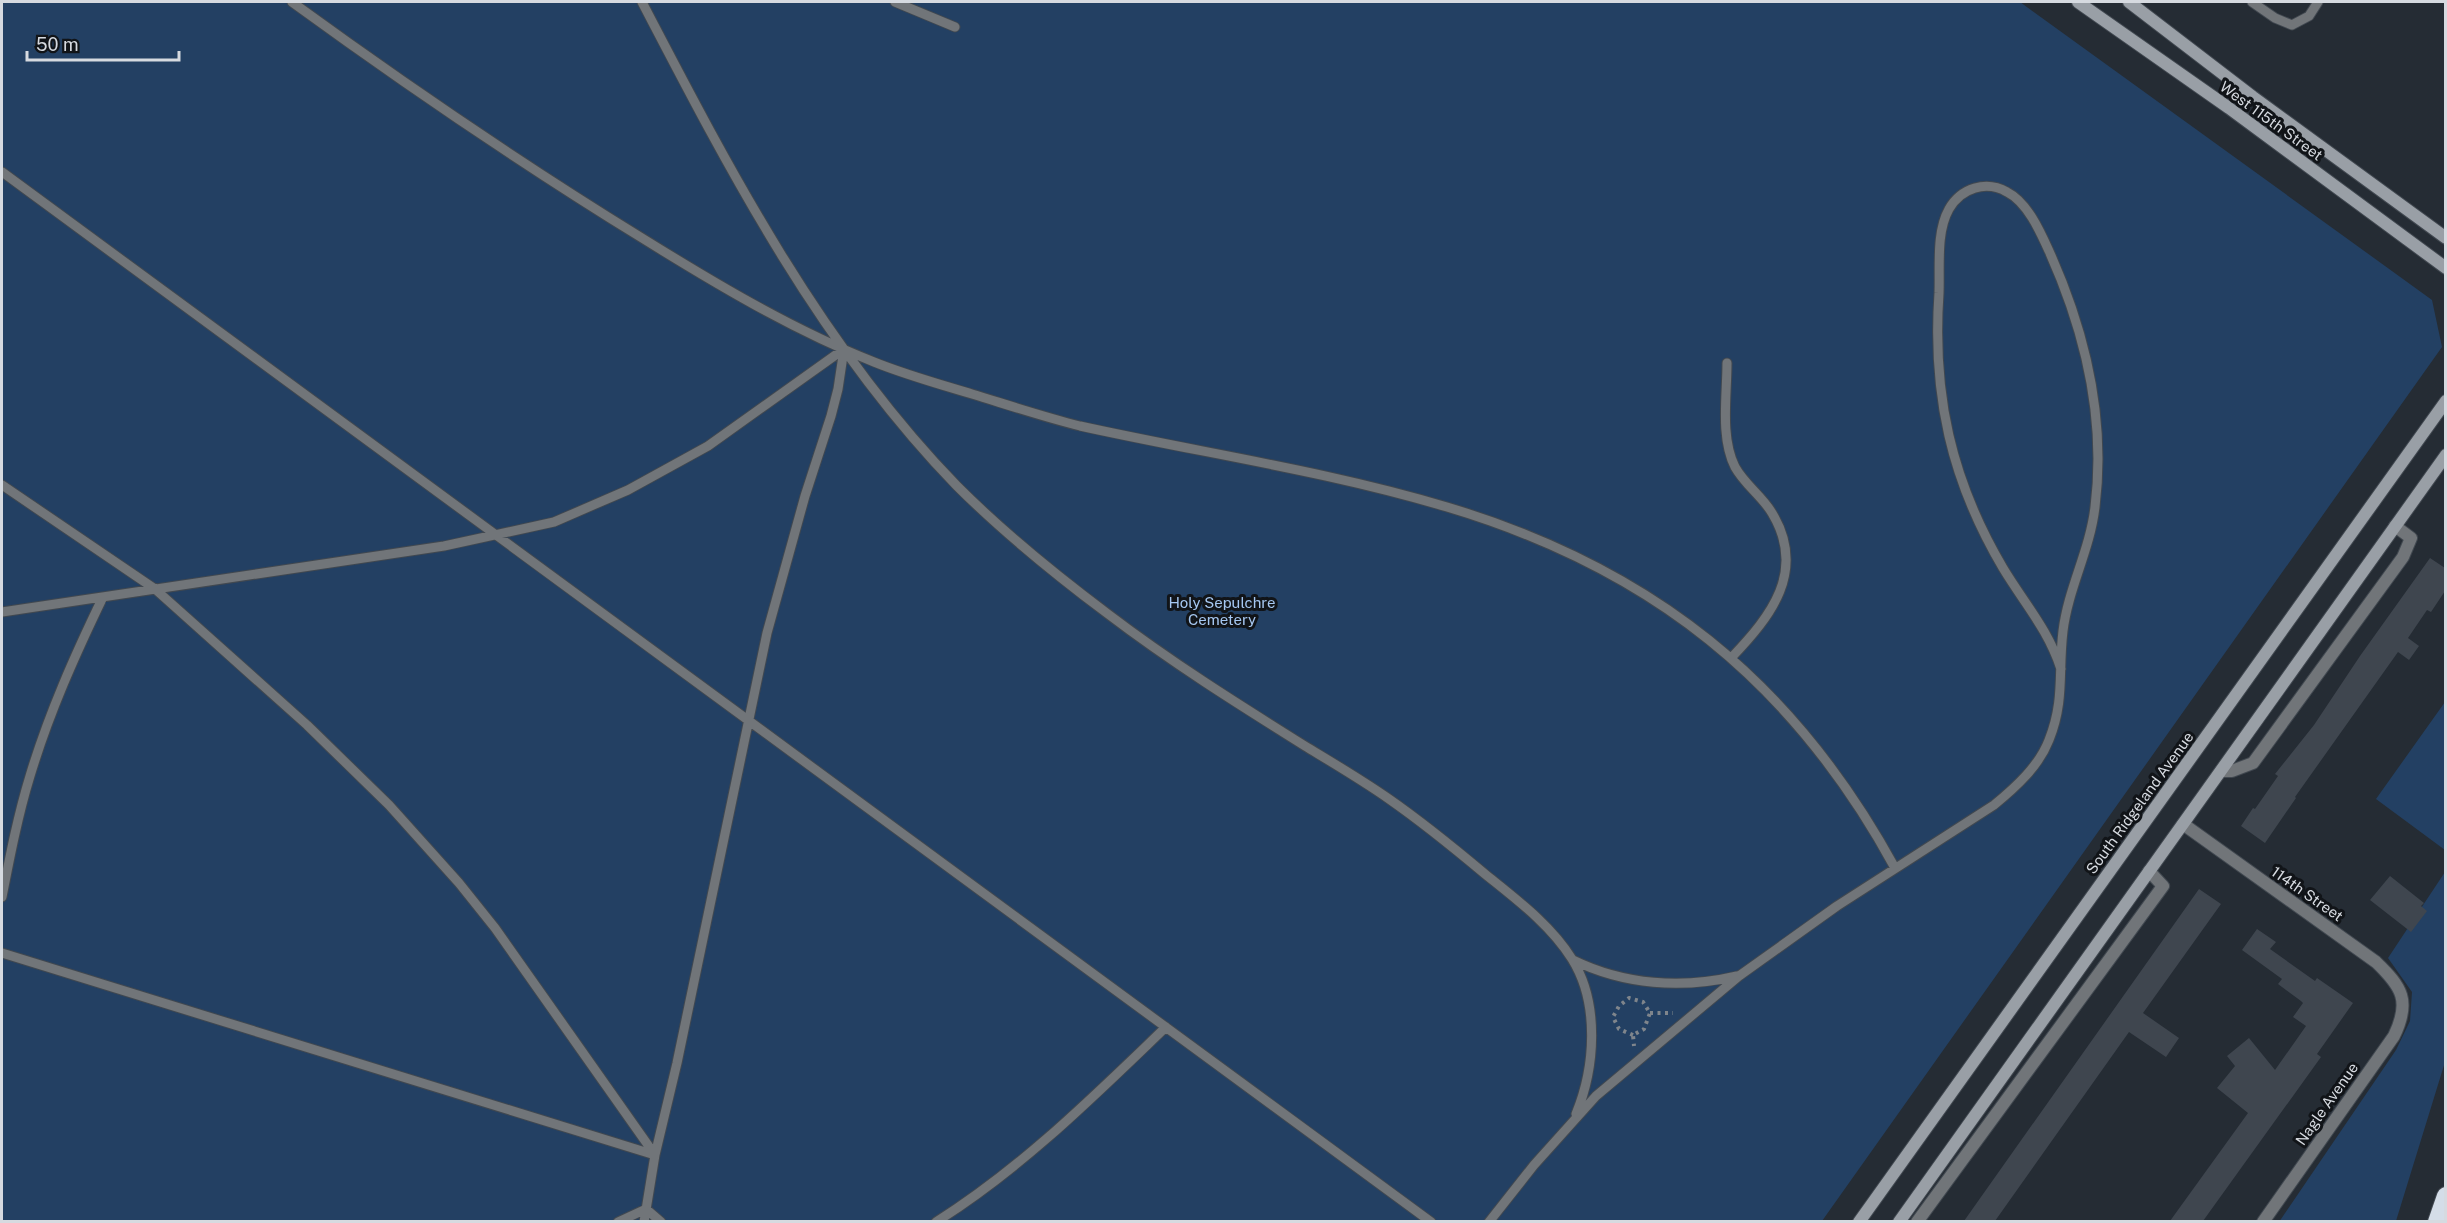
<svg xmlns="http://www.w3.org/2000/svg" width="2447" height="1223" font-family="'Public Sans',sans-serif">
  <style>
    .green { fill: #234063 }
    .building { fill: #3f464f }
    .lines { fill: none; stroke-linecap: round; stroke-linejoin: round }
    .lane-casing { stroke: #414850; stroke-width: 11 }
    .street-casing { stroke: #414850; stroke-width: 14 }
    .secondary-casing { stroke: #414850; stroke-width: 14 }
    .highway-casing { stroke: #414850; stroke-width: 20 }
    .path { stroke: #7f858c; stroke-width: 4; stroke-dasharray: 3 4.5; stroke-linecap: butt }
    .lane { stroke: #717579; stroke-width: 9 }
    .street { stroke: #717579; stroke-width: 12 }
    .secondary { stroke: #999fa6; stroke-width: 12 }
    .highway { stroke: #d4dde8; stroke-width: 18 }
    .labels { text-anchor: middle; stroke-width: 6; stroke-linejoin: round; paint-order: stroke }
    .street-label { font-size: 15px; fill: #d6dae0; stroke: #111418 }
    .park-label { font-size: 15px; fill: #a5c7f1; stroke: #111418 }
  </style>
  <rect width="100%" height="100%" fill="#252c34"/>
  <!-- green -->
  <path class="green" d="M2 2H2020L2432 300 2442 347 1822 1221 2 1222Z
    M2445 702V850L2376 799Z
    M2445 872V1062L2396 1221 2279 1222 2396 1050 2410 1021 2412 992 2388 958Z"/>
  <!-- building -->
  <path class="building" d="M2430 558 2445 568V591L2431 612 2427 610 2408 638 2419 646 2409 660 2398 652 2295 797 2296 798 2265 843 2241 826 2253 808 2255 809 2278 776 2275 774 2314 725 2360 656Z
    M2390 876 2424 903 2421 906 2427 911 2411 932 2370 900Z
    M2199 889 2221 904 2143 1013 2179 1038 2166 1057 2129 1032 1995 1221H1964Z
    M2257 929 2276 942 2270 949 2315 981 2317 978 2353 1003 2317 1054 2321 1057 2203 1221H2170L2248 1113 2217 1088 2235 1066 2227 1056 2249 1038 2275 1070 2306 1026 2293 1017 2303 1003 2301 1001 2278 984 2282 979 2242 950Z"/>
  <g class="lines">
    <defs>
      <path id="lane" d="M292 2C406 85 522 164 642 238 716 284 793 330 874 362 906 375 939 384 972 394 1008 405 1044 417 1080 426 1202 453 1327 471 1447 507 1651 568 1793 681 1895 868
        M642 2C731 173 821 346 957 486 1003 532 1056 575 1108 614 1171 662 1238 704 1305 746 1333 763 1362 780 1389 799 1422 822 1454 848 1485 874 1516 899 1551 925 1572 959 1600 1004 1595 1068 1576 1114
        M895 2 955 27
        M2252 2 2275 18 2292 25 2309 16 2318 2
        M2 172 1431 1222
        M1727 363C1727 396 1720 437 1735 467 1745 485 1762 496 1772 513 1807 571 1771 616 1732 657
        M2 485 155 589 307 725 389 805 459 883 495 928 655 1155
        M2 612 444 546 554 522 628 490 708 446 844 349 838 389 831 416 805 496 767 633 677 1063 655 1155 644 1222
        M2 897C10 856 18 815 30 776 49 713 75 655 103 597
        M2 953 655 1155
        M1573 960C1624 985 1682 989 1737 976
        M618 1222 646 1209 661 1222
        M936 1222C1022 1168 1093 1097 1166 1027
        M1489 1222 1534 1165 1596 1096 1739 976 1837 906 1994 805C2016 787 2039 766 2049 740 2065 700 2058 672 2063 631 2068 589 2090 550 2095 507 2106 419 2085 331 2049 251 2040 231 2027 202 2007 192 1986 180 1961 188 1949 209 1936 232 1940 266 1939 293 1932 394 1951 480 2003 568 2024 603 2048 629 2061 669"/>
      <path id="street" d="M2221 771H2232L2253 763 2403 557 2411 538 2395 526
        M2183 824 2376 962C2402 987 2411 1001 2394 1036L2263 1222
        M1917 1222 2163 886 2149 871"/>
      <path id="secondary" d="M2078 2 2229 108 2446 268
        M2129 2 2253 97 2446 238
        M1859 1222 2446 401
        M1899 1222 2446 455"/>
      <path id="highway" d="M2437 1222 2446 1196"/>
    </defs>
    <!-- lane casing -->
    <use href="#lane" class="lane-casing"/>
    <!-- street casing -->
    <use href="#street" class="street-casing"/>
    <!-- secondary casing -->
    <use href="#secondary" class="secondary-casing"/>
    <!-- highway casing -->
    <use href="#highway" class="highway-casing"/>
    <!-- path -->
    <path class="path" d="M1650 1013H1673
      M1633 1035 1619 1029 1613 1017 1619 1006 1629 998 1643 1002 1650 1013 1644 1029 1633 1035 1634 1046"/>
    <!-- lane -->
    <use href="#lane" class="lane"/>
    <!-- street -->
    <use href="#street" class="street"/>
    <!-- secondary -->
    <use href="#secondary" class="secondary"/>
    <!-- highway -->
    <use href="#highway" class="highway"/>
  </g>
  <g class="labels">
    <!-- street labels -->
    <g class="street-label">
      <text transform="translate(2271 121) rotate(36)" y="5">West 115th Street</text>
      <text transform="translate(2140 803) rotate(-54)" y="5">South Ridgeland Avenue</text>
      <text transform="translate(2307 894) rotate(35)" y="5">114th Street</text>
      <text transform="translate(2327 1104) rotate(-55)" y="5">Nagle Avenue</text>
    </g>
    <!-- park labels -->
    <g class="park-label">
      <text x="1222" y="608">Holy Sepulchre<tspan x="1222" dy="17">Cemetery</tspan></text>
    </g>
  </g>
  <!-- border -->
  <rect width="2447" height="1223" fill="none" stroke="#d6dae0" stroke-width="6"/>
  <!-- scale -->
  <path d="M27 51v9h152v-9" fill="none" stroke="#d6dae0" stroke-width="3"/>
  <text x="36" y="51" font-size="18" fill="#d6dae0" stroke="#111418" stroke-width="4.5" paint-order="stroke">50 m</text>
</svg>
